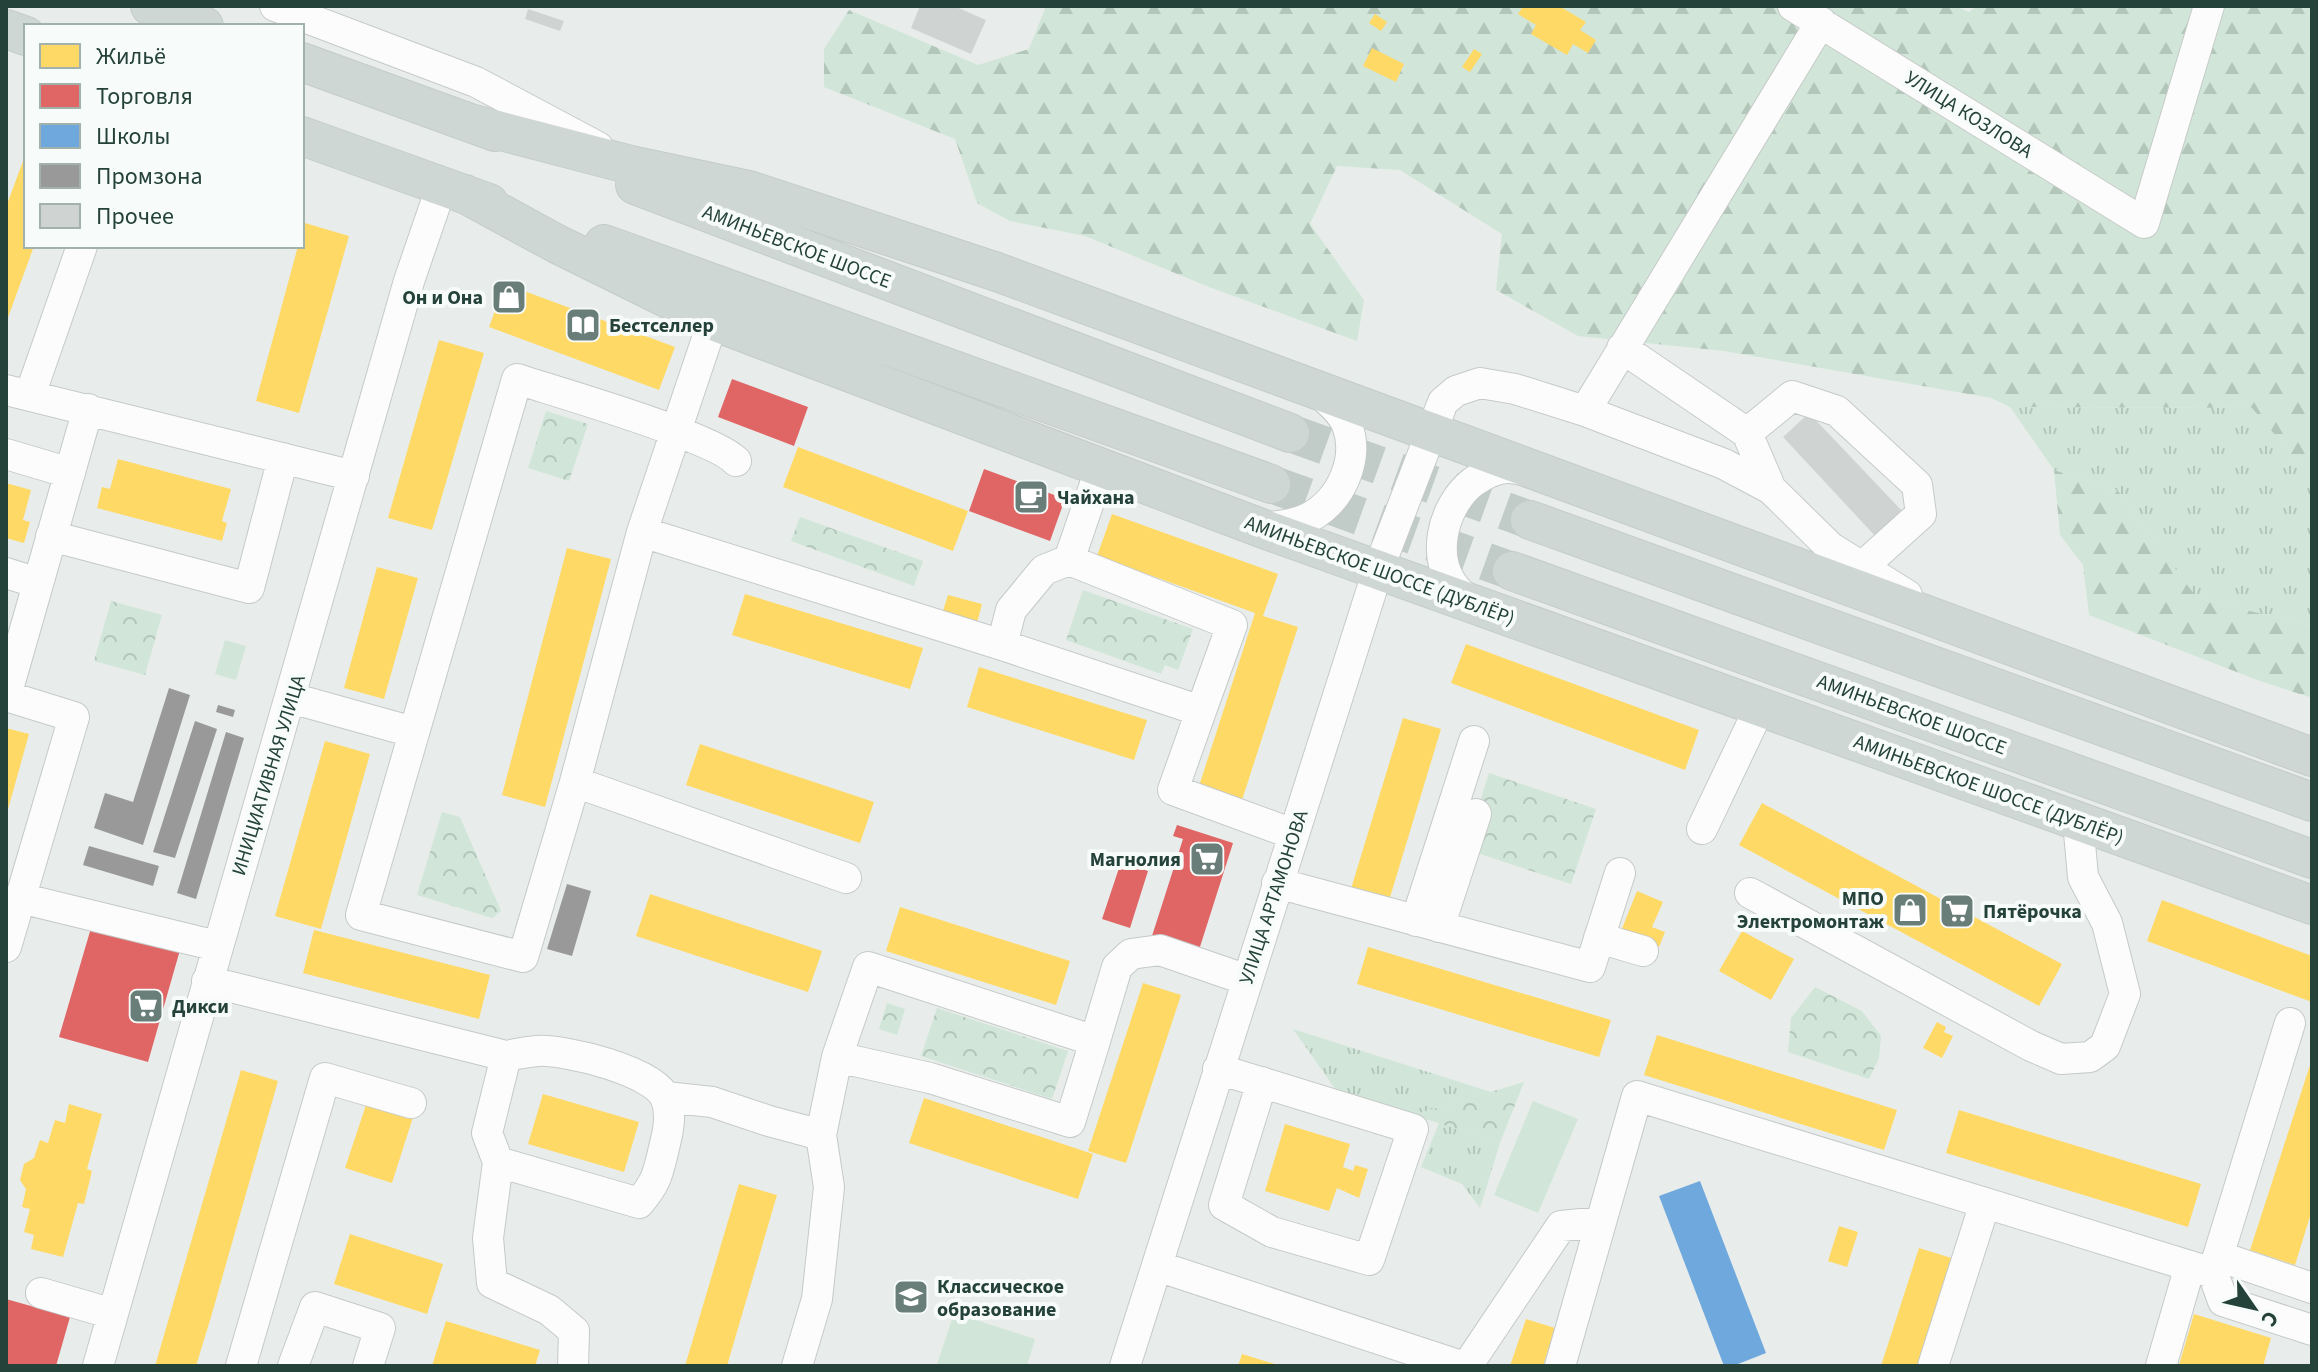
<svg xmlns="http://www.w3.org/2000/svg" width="2318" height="1372" font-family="'Source Sans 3',sans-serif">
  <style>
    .grass { fill: url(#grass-tufts) }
    .forest { fill: url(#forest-firs) }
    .park { fill: url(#park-crowns) }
    .pitch { fill: #d1e6d8 }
    .homes { fill: #ffd966 }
    .shops { fill: #e06666 }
    .schools { fill: #6fa8dc }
    .industry { fill: #999 }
    .building { fill: #cfd4d2 }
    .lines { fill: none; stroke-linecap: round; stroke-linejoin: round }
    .major-tunnel { stroke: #c1cbc8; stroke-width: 38; stroke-dasharray: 38 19; stroke-linecap: butt }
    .minor-casing { stroke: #c5cac8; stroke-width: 32 }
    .major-casing { stroke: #c3ccc9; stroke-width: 40 }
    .minor { stroke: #fcfcfc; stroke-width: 30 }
    .major { stroke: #cfd7d5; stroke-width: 38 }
    .labels { text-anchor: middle; stroke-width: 8; stroke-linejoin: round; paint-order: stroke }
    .street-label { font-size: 20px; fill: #24423a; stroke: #f7fbf9 }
    .poi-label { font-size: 20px; font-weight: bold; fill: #24423a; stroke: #f7fbf9; text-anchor: start }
  </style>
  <defs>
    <pattern id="grass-tufts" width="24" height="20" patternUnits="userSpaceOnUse" patternTransform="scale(2)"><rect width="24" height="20" fill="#d1e6d8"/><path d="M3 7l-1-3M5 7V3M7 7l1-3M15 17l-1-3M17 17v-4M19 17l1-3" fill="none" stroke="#b3c6ba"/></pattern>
    <pattern id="forest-firs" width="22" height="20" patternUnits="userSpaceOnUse" patternTransform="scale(2)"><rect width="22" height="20" fill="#d1e6d8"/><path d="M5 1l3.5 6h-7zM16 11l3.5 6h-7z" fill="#b3c6ba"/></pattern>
    <pattern id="park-crowns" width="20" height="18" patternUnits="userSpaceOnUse" patternTransform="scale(2)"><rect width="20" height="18" fill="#d1e6d8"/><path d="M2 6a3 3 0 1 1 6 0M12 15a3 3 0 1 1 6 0" fill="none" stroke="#b3c6ba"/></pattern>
  </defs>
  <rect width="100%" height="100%" fill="#e8edeb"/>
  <!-- grass -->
  <path class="grass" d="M2010 407 2253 408 2312 478V626L2196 598 2118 491 2054 470Z
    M1293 1029 1491 1092 1413 1115 1338 1093Z
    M1439 1123 1500 1143 1480 1208 1462 1184 1421 1167Z"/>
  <!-- forest -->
  <path class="forest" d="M1046 6H1955L1969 12 1977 6H2312V478L2252 408 2010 407 1991 398 1724 351 1578 336 1496 290 1502 234 1400 170 1337 166 1310 224 1364 300 1357 341 1209 287 1085 236 1010 221 977 203 955 139 824 87V49L849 10 978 65 1029 49Z
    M2054 470 2118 491 2197 598 2312 626V698L2260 681 2089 615 2083 565 2060 535Z"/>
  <!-- park -->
  <path class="park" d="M546 411 588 424 569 481 528 468Z
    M800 517 923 561 914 586 791 541Z
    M1083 590 1193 629 1178 670 1165 665 1161 674 1066 640Z
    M111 601 162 615 145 675 94 661Z
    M1489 773 1596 809 1571 884 1465 849Z
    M442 812 460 817 501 911 492 918 417 895Z
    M1815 987 1862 1011 1881 1036 1879 1058 1869 1079 1788 1052 1791 1018Z
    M887 1003 905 1009 897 1035 879 1029Z
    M937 1008 1068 1051 1052 1099 921 1056Z
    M1524 1082 1500 1143 1413 1115Z"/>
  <!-- pitch -->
  <path class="pitch" d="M225 640 246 646 236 680 215 674Z
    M1533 1101 1578 1119 1538 1213 1494 1195Z
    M954 1313 1035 1339 1027 1366 937 1364Z"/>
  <!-- homes -->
  <path class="homes" d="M1523 6H1559L1586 22 1580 30 1596 40 1588 53 1573 44 1567 55 1531 34 1536 25 1518 14Z
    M1375 14 1387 22 1381 31 1369 23Z
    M1372 48 1404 64 1396 82 1363 66Z
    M1474 49 1482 54 1470 72 1462 67Z
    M26 153V246H34L6 323V207Z
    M305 223 349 236 299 413 256 401 298 246H302Z
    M505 284 675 347 659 390 489 327Z
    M439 340 484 353 432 530 388 518Z
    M798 447 968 511 953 551 783 487Z
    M118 459 231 489 222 521 227 523 222 541 97 508 102 487 110 489Z
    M6 483 31 490 23 520 30 522 24 543 6 538Z
    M1112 514 1278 574 1263 616 1298 627 1242 800 1199 786 1255 613 1097 556Z
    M567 548 611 559 545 807 502 795Z
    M377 567 418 578 384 699 344 688Z
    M745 594 923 648 910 689 732 635Z
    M948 595 982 604 977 623 942 614Z
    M1466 644 1699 730 1685 770 1451 683Z
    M979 667 1147 720 1134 760 967 707Z
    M1403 718 1441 729 1388 904 1350 892Z
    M6 728 29 734 7 813H6Z
    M325 741 370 754 321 929 275 916Z
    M700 744 874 802 860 843 686 785Z
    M1762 803 2062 964 2039 1006 1739 845Z
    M1637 891 1663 902 1652 927 1665 932 1659 947 1621 931Z
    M650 894 822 951 808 992 636 936Z
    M2162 900 2312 956V1002L2147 941Z
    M900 907 1070 961 1056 1005 886 951Z
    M314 930 490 975 479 1019 303 973Z
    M1742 931 1794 959 1771 1000 1719 971Z
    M1368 947 1611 1020 1599 1057 1357 984Z
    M1143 983 1181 995 1126 1163 1088 1151Z
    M1937 1022 1946 1027 1944 1032 1953 1036 1942 1058 1923 1048Z
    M1657 1035 1897 1110 1884 1150 1644 1075Z
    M2312 1059V1210L2295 1265 2250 1250Z
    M241 1070 278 1081 211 1317 196 1366H155Z
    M543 1094 639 1122 624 1172 528 1144Z
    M924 1098 1093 1154 1078 1199 909 1143Z
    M368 1099 414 1114 392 1183 345 1168Z
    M69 1104 102 1114 87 1169 92 1171 84 1204 78 1203 63 1257 31 1249 34 1235 24 1232 30 1209 22 1207 26 1189 20 1180 24 1164 34 1158 40 1140 48 1143 55 1120 65 1123Z
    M1959 1110 2201 1184 2188 1227 1946 1153Z
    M1285 1124 1350 1144 1343 1167 1353 1171 1355 1165 1368 1169 1359 1198 1337 1188 1329 1211 1265 1191Z
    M739 1184 777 1195 727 1366H685Z
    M1839 1226 1858 1232 1847 1267 1828 1261Z
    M350 1234 443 1264 427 1314 334 1284Z
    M1919 1248 1958 1260 1925 1366H1881Z
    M2194 1314 2271 1338 2263 1366 2179 1365Z
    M1526 1319 1555 1328 1543 1366H1510Z
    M446 1321 540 1350 535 1366H432Z
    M1242 1354 1278 1365V1366H1238Z"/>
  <!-- shops -->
  <path class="shops" d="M732 379 808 407 794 446 718 417Z
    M984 469 1065 499 1050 541 969 511Z
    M1177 825 1233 843 1199 950 1152 936 1183 839 1173 836Z
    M1121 862 1148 871 1130 928 1102 919Z
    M91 928 180 950 148 1062 59 1037Z
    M6 1299 70 1317 56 1366H6Z"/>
  <!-- schools -->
  <path class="schools" d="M1700 1181 1766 1353 1733 1366H1724L1659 1196Z"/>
  <!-- industry -->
  <path class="industry" d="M169 688 190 695 143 845 94 828 105 793 133 802Z
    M218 705 235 710 233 717 216 712Z
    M195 721 217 729 175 858 153 852Z
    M226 732 244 738 196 899 177 893Z
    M89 846 159 866 153 886 83 865Z
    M567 884 591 891 572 956 547 949Z"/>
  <!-- building -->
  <path class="building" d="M920 6H954L986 20 971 54 911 28Z
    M528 9 564 21 560 31 525 19Z
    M1809 413 1904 513 1877 538 1783 437Z"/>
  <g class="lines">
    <!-- major-tunnel -->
    <path class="major-tunnel" d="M1290 433 1530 520
      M1271 484 1512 571"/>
    <defs>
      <path id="minor" d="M275 6 476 82 598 147
        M1793 6 2144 223 2209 6
        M713 321 642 532 1002 645 1201 711 1173 790 1293 834
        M1622 348 1747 433 1771 489
        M6 390 354 476
        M30 395 82 246
        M1585 411 1821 22
        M1747 433 1792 396 1837 411 1917 485 1921 514 1861 568
        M6 454 70 473
        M1261 528C1278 526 1295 525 1310 517 1341 500 1360 459 1347 425 1342 412 1329 401 1318 392
        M642 532 575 782 523 957 361 915 517 379C557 392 714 437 736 461
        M51 536 249 588 283 458
        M1069 560 1232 625 1201 711
        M6 573 38 583
        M1476 603C1471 600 1464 597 1460 593 1428 562 1442 506 1473 482 1483 475 1496 468 1508 468 1514 468 1520 470 1526 470
        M1002 645 1011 610 1044 570 1069 560 1101 467
        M6 696 74 717 6 947
        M6 696 88 409
        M291 698 413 732
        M575 782 846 878
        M1702 829 1760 707
        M1277 883 1590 967 1620 873
        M1750 893 2031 1046 2061 1059 2090 1057 2105 1046 2125 994 2107 923 2083 877 2078 821
        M20 898 217 946
        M1416 921 1474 741
        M1439 927 1476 814
        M1599 938 1643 951
        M207 981 506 1056 487 1133 498 1162 488 1238 492 1283 549 1310 574 1331 573 1366
        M837 1057 930 1078 1070 1122 1095 1041
        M1218 1069 1413 1129 1369 1260 1272 1232 1224 1205 1262 1082
        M666 1097 712 1102 769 1121 821 1135
        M498 1162 639 1203C657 1182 658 1173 664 1148 668 1132 672 1115 666 1099 656 1071 564 1049 537 1051 527 1052 516 1054 506 1056
        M2218 1256 2312 1288
        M1157 1266 1461 1366
        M2213 1273 2290 1023
        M41 1293 113 1314
        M98 1366 409 281 442 185
        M241 1366 325 1078 411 1103
        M293 1366 315 1307 380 1328 368 1366
        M797 1366 817 1299 829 1187 821 1135 837 1057 868 967 1095 1041 1117 967 1131 954 1160 950 1247 980
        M1125 1366 1378 570 1443 402 1456 391 1480 383 1515 389 1585 411 1724 464 1771 489 1830 547 1907 595
        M1467 1366 1561 1226 1601 1222
        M1560 1366 1637 1096 2213 1273 2223 1301 2312 1330
        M1933 1366 1985 1203
        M2161 1366 2190 1266"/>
      <path id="major" d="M150 6 204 26
        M6 29 26 36
        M302 62 495 132
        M474 124 631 165 749 190 997 272 2312 757
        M302 136 489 203
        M635 185 1290 433
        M465 194 557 244 713 321 1261 528 2312 905
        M604 244 1271 484
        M1530 520 2312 802
        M1512 571 2312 859"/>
    </defs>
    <!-- minor casing -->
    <use href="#minor" class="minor-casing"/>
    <!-- major casing -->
    <use href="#major" class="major-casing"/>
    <!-- minor -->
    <use href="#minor" class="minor"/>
    <!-- major -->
    <use href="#major" class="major"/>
  </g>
  <!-- icons -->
  <defs>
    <symbol id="shop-square" viewBox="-11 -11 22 22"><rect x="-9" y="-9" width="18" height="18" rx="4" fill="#697e78" stroke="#f7fbf9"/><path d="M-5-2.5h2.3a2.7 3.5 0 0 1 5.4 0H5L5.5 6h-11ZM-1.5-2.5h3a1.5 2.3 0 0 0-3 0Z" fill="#fff"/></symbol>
    <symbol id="library-square" viewBox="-11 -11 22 22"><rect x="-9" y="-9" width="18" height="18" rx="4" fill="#697e78" stroke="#f7fbf9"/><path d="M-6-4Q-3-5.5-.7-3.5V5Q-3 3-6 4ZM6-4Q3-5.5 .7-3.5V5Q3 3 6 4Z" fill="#fff"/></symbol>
    <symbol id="cafe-square" viewBox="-11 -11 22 22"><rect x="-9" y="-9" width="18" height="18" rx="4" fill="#697e78" stroke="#f7fbf9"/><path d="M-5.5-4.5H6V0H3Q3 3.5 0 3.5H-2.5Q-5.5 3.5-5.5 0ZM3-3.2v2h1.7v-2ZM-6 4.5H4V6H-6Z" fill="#fff"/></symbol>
    <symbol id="supermarket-square" viewBox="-11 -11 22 22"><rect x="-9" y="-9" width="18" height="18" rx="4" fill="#697e78" stroke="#f7fbf9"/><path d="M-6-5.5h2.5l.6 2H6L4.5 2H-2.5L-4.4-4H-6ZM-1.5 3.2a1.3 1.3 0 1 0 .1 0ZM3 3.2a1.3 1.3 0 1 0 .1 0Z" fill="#fff"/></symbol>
    <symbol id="school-square" viewBox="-11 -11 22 22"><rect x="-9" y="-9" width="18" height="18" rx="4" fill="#697e78" stroke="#f7fbf9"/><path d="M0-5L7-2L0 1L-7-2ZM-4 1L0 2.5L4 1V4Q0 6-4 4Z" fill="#fff"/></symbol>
  </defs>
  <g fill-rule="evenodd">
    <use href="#shop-square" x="489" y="277" width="40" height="40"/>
    <use href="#library-square" x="563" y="305" width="40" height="40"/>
    <use href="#cafe-square" x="1011" y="477" width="40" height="40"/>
    <use href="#supermarket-square" x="1187" y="839" width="40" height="40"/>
    <use href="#shop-square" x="1890" y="890" width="40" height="40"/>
    <use href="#supermarket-square" x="1937" y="891" width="40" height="40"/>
    <use href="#supermarket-square" x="126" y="986" width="40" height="40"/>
    <use href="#school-square" x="891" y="1277" width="40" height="40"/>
  </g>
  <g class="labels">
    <!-- street labels -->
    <g class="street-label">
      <text transform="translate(1969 114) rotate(32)" y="7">УЛИЦА КОЗЛОВА</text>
      <text transform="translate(797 246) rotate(21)" y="7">АМИНЬЕВСКОЕ ШОССЕ</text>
      <text transform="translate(1380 570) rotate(20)" y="7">АМИНЬЕВСКОЕ ШОССЕ (ДУБЛЁР)</text>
      <text transform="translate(1912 714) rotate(20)" y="7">АМИНЬЕВСКОЕ ШОССЕ</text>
      <text transform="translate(268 775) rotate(-73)" y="7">ИНИЦИАТИВНАЯ УЛИЦА</text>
      <text transform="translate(1989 789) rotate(20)" y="7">АМИНЬЕВСКОЕ ШОССЕ (ДУБЛЁР)</text>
      <text transform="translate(1273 897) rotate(-72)" y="7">УЛИЦА АРТАМОНОВА</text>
    </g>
    <!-- poi labels -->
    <g class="poi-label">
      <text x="483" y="304" text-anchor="end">Он и Она</text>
      <text x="609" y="332">Бестселлер</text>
      <text x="1057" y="504">Чайхана</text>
      <text x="1181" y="866" text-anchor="end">Магнолия</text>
      <text x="1884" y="905" text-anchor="end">МПО<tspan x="1884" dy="23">Электромонтаж</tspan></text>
      <text x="1983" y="918">Пятёрочка</text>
      <text x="172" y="1013">Дикси</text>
      <text x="937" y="1293">Классическое<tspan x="937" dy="23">образование</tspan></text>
    </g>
  </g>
  <!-- border -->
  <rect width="2318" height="1372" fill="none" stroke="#24423a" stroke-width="16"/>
  <!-- legend -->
  <rect x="24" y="24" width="280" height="224" fill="#f7fbf9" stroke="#a3b1ad" stroke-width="2"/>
  <rect x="40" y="44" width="40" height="24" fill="#ffd966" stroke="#a3b1ad" stroke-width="2"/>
  <text x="96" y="64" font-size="24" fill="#24423a">Жильё</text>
  <rect x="40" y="84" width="40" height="24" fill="#e06666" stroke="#a3b1ad" stroke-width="2"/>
  <text x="96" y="104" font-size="24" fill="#24423a">Торговля</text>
  <rect x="40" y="124" width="40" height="24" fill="#6fa8dc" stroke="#a3b1ad" stroke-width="2"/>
  <text x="96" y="144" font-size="24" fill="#24423a">Школы</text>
  <rect x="40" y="164" width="40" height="24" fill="#999999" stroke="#a3b1ad" stroke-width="2"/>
  <text x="96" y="184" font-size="24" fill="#24423a">Промзона</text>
  <rect x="40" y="204" width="40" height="24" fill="#cfd4d2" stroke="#a3b1ad" stroke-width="2"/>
  <text x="96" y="224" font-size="24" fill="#24423a">Прочее</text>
  <!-- north arrow -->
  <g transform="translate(2254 1308) rotate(124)" stroke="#f7fbf9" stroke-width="6" paint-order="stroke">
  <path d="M0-6L14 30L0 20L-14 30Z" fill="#24423a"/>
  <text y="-12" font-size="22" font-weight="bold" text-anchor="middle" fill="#24423a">С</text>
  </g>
</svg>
